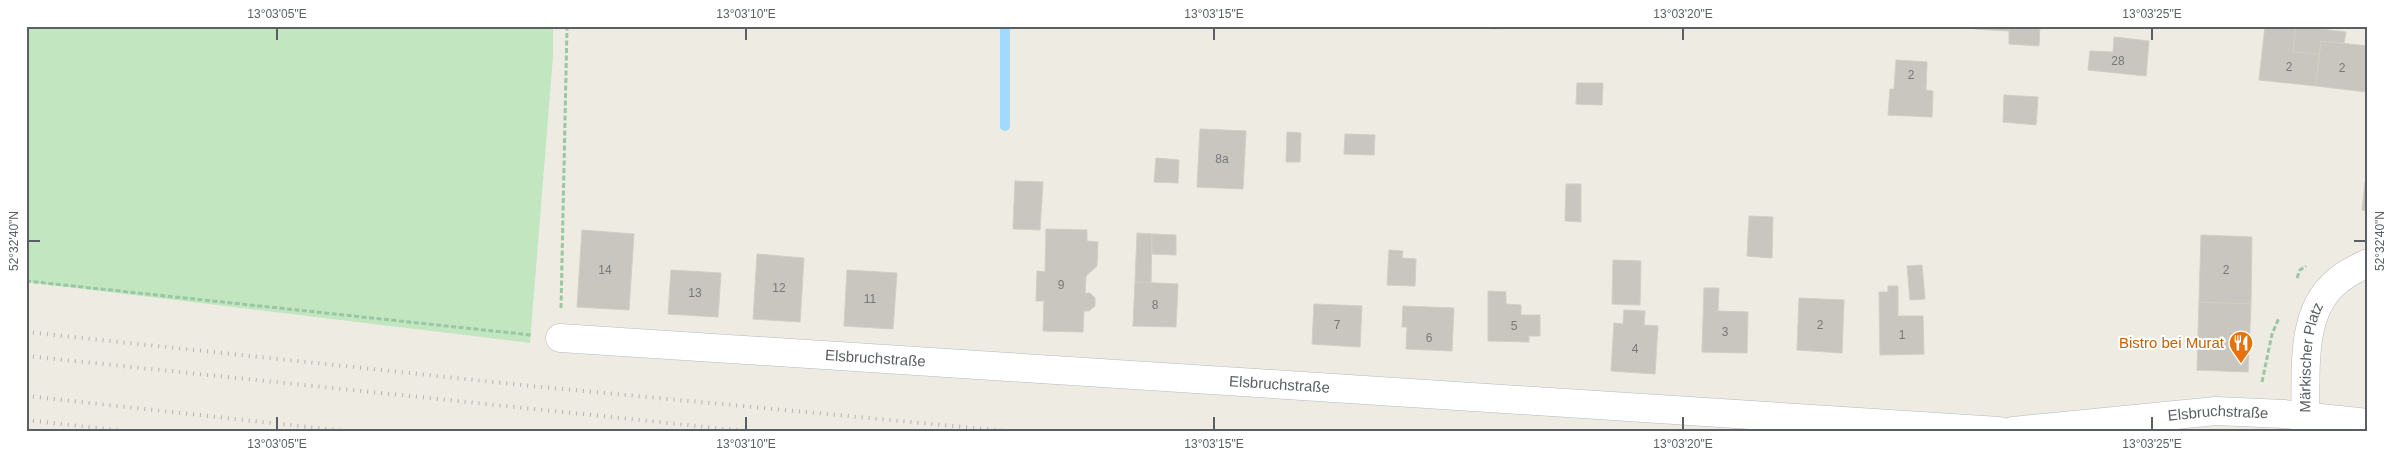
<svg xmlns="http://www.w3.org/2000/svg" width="2394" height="457" font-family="Arial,sans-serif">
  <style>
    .green { fill: #c1e6c0 }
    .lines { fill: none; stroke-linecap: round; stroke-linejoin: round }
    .stream { stroke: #a2d9ff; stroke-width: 10 }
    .building { fill: #c9c6c0; stroke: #d3cdc2 }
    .minor-casing { stroke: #b6b9bd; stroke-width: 29 }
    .path { stroke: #99c7a4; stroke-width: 3; stroke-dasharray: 5 2.5; stroke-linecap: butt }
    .minor { stroke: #fff; stroke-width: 28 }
    .rail { stroke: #b2b3b4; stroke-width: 4; stroke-dasharray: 1 6; stroke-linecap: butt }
    .ticks { fill: none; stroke: #5b5f64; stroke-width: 2 }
    .labels { text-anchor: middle; stroke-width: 4; stroke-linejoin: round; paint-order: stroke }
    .number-label { font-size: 12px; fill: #76797b }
    .food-label { font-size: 15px; fill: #c56008; stroke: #fff; text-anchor: end }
    .street-label { font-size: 15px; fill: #5b5f64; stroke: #fff }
    .neatline { fill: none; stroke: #5b5f64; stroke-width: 2 }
    .ticks-label { font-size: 12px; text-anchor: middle; fill: #5b5f64 }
  </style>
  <rect width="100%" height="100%" fill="#eeebe3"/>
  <!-- green -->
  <path class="green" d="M26 26H553V56L530 343 26 282Z"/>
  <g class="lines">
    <!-- stream -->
    <path class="stream" d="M1005 126V26"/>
  </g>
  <!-- building -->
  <path class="building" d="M1467 26H1497V29Z
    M1975 26H2040L2039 46 2009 44V31L1975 29Z
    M2265 26H2296L2293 52 2319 54 2316 86 2259 80Z
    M2296 26 2346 32 2344 43 2321 41 2319 54 2293 52Z
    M2114 37 2149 41 2146 76 2088 70 2090 51 2113 52Z
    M2321 41 2368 46 2367 92 2316 86Z
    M1896 60 1927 62 1926 90 1933 91 1932 117 1888 115 1890 89H1894Z
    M1577 83H1603L1602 105 1576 104Z
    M2004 95 2038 97 2036 125 2003 122Z
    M1200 129 1246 131 1243 189 1197 187Z
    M1287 132 1301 133 1300 162H1286Z
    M1345 134 1375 135 1374 155 1344 154Z
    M1156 158 1179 160 1178 183 1154 182Z
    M1015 181 1043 182 1040 230 1013 229Z
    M2365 182H2368V211L2362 210Z
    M1566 184H1581V222L1565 221Z
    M1749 216 1773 217 1772 258 1747 256Z
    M1046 229 1087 230V241L1098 242 1097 266 1086 276 1085 293H1090L1095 298V306L1089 311H1084L1083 332 1043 331 1044 301H1036L1037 271 1045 272Z
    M582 230 634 234 629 310 577 307Z
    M1137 233 1152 234 1151 283 1135 282Z
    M1152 234 1176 235V255L1152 254Z
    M2201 235 2252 237 2251 304 2199 302Z
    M1389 250 1403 251 1402 258 1416 259 1415 286 1387 285Z
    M757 254 804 258 800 322 753 319Z
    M1613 260 1641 261 1640 305 1612 304Z
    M1922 265 1925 299 1910 300 1907 266Z
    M671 270 721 273 718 317 668 314Z
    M847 270 897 273 893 329 844 326Z
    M1135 282 1178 284 1176 327 1133 326Z
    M1888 286H1898V316H1923L1924 354 1880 355 1879 292H1888Z
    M1704 288H1719L1718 311 1748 312 1747 353 1702 352Z
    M1488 291 1506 292V304L1521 305V315H1540V336H1529V342L1488 341Z
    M1799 298 1844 300 1842 353 1797 350Z
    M2199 302 2251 304 2248 372 2197 370Z
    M1314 304 1362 306 1360 347 1312 344Z
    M1403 306 1454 308 1452 351 1406 349 1407 327H1402Z
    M1624 310 1645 311 1644 325 1658 326 1655 374 1611 371 1614 323 1623 324Z"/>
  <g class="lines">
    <defs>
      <g id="minor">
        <path id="s1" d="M560 338 1999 431"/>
        <path id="s2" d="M2305 416C2307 369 2298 306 2344 276 2351 271 2360 267 2368 263"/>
        <path id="s3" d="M2013 431 2216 411 2284 414 2368 423"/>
      </g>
    </defs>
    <!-- minor casing -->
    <use href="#minor" class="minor-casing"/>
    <!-- path -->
    <path class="path" d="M2297 278 2300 270 2306 266
      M26 281 531 335
      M561 308 567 26
      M2262 382 2272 334 2279 318"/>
    <!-- minor -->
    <use href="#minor" class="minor"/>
    <!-- rail -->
    <path class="rail" d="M26 332 531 386 1006 431
      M26 356 745 431
      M26 396 345 431
      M26 420 124 431"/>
  </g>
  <!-- ticks -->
  <path class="ticks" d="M277 28V40M746 28V40M1214 28V40M1683 28V40M2152 28V40M28 241H40M2354 241H2366M277 417V430M746 417V430M1214 417V430M1683 417V430M2152 417V430"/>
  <!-- icons -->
  <defs>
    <symbol id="restaurant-pin" viewBox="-11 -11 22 30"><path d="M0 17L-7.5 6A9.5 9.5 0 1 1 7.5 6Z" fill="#e8710a" stroke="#fff"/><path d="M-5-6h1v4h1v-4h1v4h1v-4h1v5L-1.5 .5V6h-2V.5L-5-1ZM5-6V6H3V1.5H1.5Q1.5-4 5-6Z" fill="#fff"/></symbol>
  </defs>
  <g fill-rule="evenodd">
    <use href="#restaurant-pin" x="2227" y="329" width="28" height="38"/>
  </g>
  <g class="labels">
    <!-- number labels -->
    <g class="number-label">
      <text x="2118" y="65">28</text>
      <text x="2289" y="71">2</text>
      <text x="2342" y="72">2</text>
      <text x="1911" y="79">2</text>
      <text x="1222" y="163">8a</text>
      <text x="605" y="274">14</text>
      <text x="2226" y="274">2</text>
      <text x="1061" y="289">9</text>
      <text x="779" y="292">12</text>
      <text x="695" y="297">13</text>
      <text x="870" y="303">11</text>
      <text x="1155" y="309">8</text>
      <text x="1337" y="329">7</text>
      <text x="1820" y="329">2</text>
      <text x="1514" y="330">5</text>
      <text x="1725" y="336">3</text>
      <text x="1902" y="339">1</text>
      <text x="1429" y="342">6</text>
      <text x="1635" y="353">4</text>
    </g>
    <!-- food labels -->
    <g class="food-label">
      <text x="2224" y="348">Bistro bei Murat</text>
    </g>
    <!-- street labels -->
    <g class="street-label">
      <text dy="5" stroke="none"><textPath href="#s2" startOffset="59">Märkischer Platz</textPath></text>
      <text dy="5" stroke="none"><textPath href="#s1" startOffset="316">Elsbruchstraße</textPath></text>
      <text dy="5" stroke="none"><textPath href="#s1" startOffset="721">Elsbruchstraße</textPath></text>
      <text dy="5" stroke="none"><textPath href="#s3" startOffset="206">Elsbruchstraße</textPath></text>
    </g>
  </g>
  <!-- border -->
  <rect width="2394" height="457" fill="none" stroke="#ffffff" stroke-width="55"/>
  <rect x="28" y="28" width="2338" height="402" class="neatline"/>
  <g class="ticks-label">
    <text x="277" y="18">13°03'05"E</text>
    <text x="746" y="18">13°03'10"E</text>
    <text x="1214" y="18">13°03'15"E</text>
    <text x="1683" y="18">13°03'20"E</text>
    <text x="2152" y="18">13°03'25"E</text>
    <text transform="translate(14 241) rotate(-90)" y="4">52°32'40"N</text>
    <text transform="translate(2380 241) rotate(-90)" y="4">52°32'40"N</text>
    <text x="277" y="448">13°03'05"E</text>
    <text x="746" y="448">13°03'10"E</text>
    <text x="1214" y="448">13°03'15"E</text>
    <text x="1683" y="448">13°03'20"E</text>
    <text x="2152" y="448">13°03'25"E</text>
  </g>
</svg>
